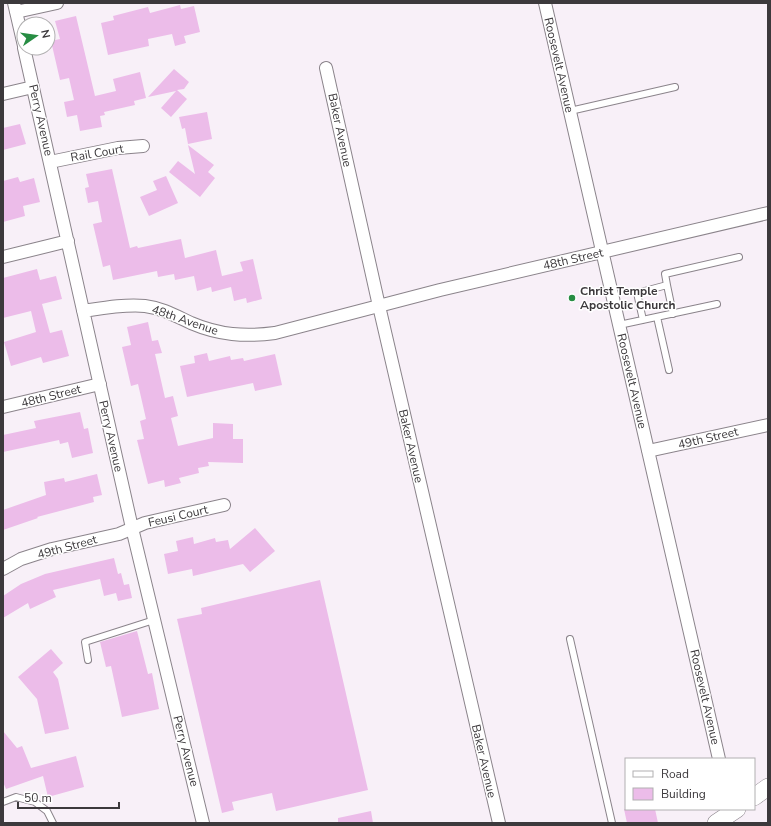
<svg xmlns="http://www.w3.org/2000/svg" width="771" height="826" font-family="'Nunito Sans',sans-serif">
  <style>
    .building { fill: #ecbce9 }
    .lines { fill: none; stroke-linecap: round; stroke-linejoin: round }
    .lane-casing { stroke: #8b848b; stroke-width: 8 }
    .street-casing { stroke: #8b848b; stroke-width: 14 }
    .secondary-casing { stroke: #8b848b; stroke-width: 18 }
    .lane { stroke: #fff; stroke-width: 6 }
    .street { stroke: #fff; stroke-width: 12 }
    .secondary { stroke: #fff; stroke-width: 17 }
    .poi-dot { fill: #278d43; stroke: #fff; stroke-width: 1.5 }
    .labels { text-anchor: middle; stroke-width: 3; stroke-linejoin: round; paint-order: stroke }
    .street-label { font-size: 12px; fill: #3c393c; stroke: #fff }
    .poi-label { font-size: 12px; font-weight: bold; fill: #3c393c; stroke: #fff; text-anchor: start }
  </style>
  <rect width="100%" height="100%" fill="#f8f0f8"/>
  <!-- building -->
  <path class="building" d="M180 5 181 9 194 6 200 32 184 36 186 43 175 46 172 34 148 39 149 46 108 55 101 23 114 20 113 16 148 7 150 13Z
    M76 16 95 96 116 91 113 79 140 72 146 98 134 101 135 105 104 112 105 115 100 116 102 127 80 131 77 115 67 117 64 102 74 100 69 78 60 80 51 41 60 39 55 21Z
    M174 69 189 82 184 89 177 90 187 99 171 117 161 108 176 91 148 97Z
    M207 112 212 139 188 144 185 128 182 129 179 117Z
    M20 124 26 144 3 150V128Z
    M188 145 214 165 208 172 215 178 200 197 169 172 178 161 195 174Z
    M112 169 130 248 137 246 138 248 181 239 185 258 216 250 222 276 243 271 240 262 253 259 262 299 247 303 246 298 234 301 231 287 212 292 211 287 197 291 194 276 175 280 174 274 158 277 157 271 113 280 110 265 103 267 93 224 102 222 98 201 88 203 85 188 89 187 86 174Z
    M166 176 178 203 149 216 140 197 157 190 153 181Z
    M18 177 20 182 34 178 40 202 23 206 25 216 3 222V181Z
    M37 269 40 280 56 276 62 299 42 304 50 333 62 330 69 356 43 363 41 357 11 366 4 342 36 332 31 311 3 318V278Z
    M148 322 152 341 158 340 162 353 155 354 165 398 173 396 178 416 171 418 178 446 213 438V423L233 424V439H243V463L208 462 209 466 198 468 199 473 179 478 181 483 165 487 164 480 148 484 137 440 144 439 140 421 146 419 138 384 131 386 122 347 131 345 127 327Z
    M207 353 209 361 230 356 231 360 243 358 244 361 275 354 282 385 255 391 253 383 187 397 180 366 195 363 194 356Z
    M80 412 84 429 88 428 93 453 72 458 68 442 60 444 59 440 3 452V435L36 428 34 421Z
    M97 474 102 495 93 497 94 502 37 517 38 518 3 530V510L46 495 44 482 64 478 65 482Z
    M255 528 275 551 250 572 243 564 193 576 192 569 168 574 164 554 178 551 176 541 193 537 194 544 215 538 216 542 228 540 230 549Z
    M114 558 118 574 121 573 124 585 129 584 132 598 118 601 116 593 104 596 100 579 53 590 56 597 30 609 28 603 3 618V596L21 584 45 574Z
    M320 580 368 790 276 811 272 793 232 802 234 810 222 813 177 619 202 614 201 608Z
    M137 631 148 674 152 673 159 709 122 717 111 666 106 667 100 642Z
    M51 649 63 663 53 672 58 679 69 729 45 734 37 699 18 677Z
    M3 731 17 748 22 746 31 768 76 756 84 787 48 797 43 776 6 789 3 782Z
    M624 809H655L658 823H627Z
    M371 811 373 823H338V818Z"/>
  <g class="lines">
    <defs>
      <path id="lane" d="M570 111 675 87
        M667 285 673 314
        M657 317 669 370
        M643 320 637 293 667 285 665 274 739 257
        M619 325 717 304
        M570 639 612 823
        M88 660 85 642 154 620
        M3 802 16 797 35 802 47 811 53 823"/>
      <path id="street" d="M14 3 24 46
        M545 3 719 759
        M16 12 57 3
        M24 48 132 528 203 823
        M326 68 379 306 499 823
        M3 94 33 87
        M50 162 118 148 143 146
        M3 257 68 241
        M83 311C103 308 125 304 145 306 162 308 176 316 191 323 219 335 245 337 275 333L440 290 768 213
        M3 407 100 384
        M648 451 768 425
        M3 569 21 559 52 549 119 534 145 523 224 505"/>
      <path id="secondary" d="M754 797 768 787
        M716 823 737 809"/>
    </defs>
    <!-- lane casing -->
    <use href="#lane" class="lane-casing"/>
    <!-- street casing -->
    <use href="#street" class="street-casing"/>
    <!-- secondary casing -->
    <use href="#secondary" class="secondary-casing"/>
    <!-- lane -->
    <use href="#lane" class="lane"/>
    <!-- street -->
    <use href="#street" class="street"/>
    <!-- secondary -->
    <use href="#secondary" class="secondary"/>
  </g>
  <!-- markers -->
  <circle class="poi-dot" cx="572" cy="298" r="4"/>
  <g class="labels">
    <!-- street labels -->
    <g class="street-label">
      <text transform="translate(559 65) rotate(77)" y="4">Roosevelt Avenue</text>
      <text transform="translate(41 120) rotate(77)" y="4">Perry Avenue</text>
      <text transform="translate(340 130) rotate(78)" y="4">Baker Avenue</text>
      <text transform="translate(97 153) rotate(-10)" y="4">Rail Court</text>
      <text transform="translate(573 259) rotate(-13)" y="4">48th Street</text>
      <text transform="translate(185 320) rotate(19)" y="4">48th Avenue</text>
      <text transform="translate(632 381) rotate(77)" y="4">Roosevelt Avenue</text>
      <text transform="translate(51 396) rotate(-14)" y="4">48th Street</text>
      <text transform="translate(111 436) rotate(77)" y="4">Perry Avenue</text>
      <text transform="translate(708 438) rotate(-13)" y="4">49th Street</text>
      <text transform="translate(411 446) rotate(77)" y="4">Baker Avenue</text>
      <text transform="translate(178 516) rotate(-13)" y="4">Feusi Court</text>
      <text transform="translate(67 547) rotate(-15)" y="4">49th Street</text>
      <text transform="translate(705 697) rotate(77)" y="4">Roosevelt Avenue</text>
      <text transform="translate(186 751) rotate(76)" y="4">Perry Avenue</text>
      <text transform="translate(484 761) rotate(77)" y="4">Baker Avenue</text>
    </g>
    <!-- poi labels -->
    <g class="poi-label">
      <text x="580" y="295">Christ Temple<tspan x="580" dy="14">Apostolic Church</tspan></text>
    </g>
  </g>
  <!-- border -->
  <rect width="771" height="826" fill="none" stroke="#3c393c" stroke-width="8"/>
  <!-- legend -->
  <rect x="625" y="758" width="130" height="52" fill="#ffffff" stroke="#b1b0b1"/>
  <rect x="633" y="771" width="20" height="6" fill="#ffffff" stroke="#b1b0b1"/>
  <text x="661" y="778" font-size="12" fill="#3c393c">Road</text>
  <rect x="633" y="788" width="20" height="12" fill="#ecbce9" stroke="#b1b0b1"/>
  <text x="661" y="798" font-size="12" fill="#3c393c">Building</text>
  <!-- north arrow -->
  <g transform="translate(36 36) rotate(77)"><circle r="19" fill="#ffffff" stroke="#b1b0b1"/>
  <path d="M0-3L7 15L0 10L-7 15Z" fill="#278d43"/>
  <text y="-6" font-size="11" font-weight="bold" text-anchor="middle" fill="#3c393c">N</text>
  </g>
  <!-- scale -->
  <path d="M18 802v6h101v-6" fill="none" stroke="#3c393c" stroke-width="2"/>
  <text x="24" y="802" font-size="12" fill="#3c393c" stroke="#ffffff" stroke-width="3" paint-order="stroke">50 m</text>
</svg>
